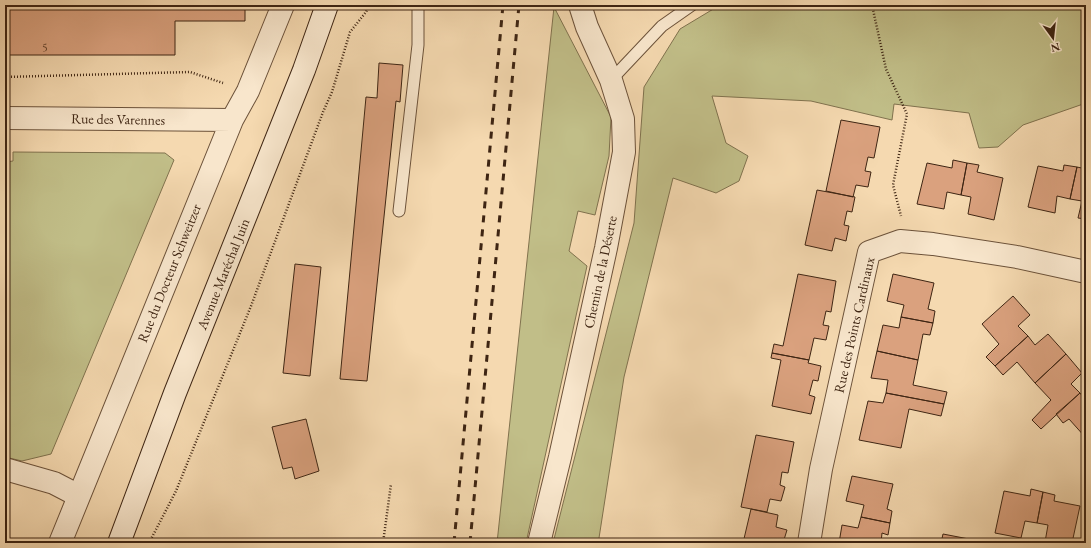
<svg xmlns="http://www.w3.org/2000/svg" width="1091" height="548" font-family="'EB Garamond',serif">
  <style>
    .green { fill: #c1be88; stroke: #80724e }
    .building { fill: #daa17e; stroke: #3e2513 }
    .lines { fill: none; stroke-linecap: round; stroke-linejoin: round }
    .lane-casing { stroke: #6c523a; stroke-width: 13 }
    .street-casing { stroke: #6c523a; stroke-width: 24 }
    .secondary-casing { stroke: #3e2513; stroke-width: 24 }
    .path { stroke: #3e2513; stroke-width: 2.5; stroke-dasharray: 1 2; stroke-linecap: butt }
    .lane { stroke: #f8e6cc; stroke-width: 11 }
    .street { stroke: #f8e6cc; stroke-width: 22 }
    .secondary { stroke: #f8e6cc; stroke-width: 22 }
    .rail { stroke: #3e2513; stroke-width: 3; stroke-dasharray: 7 7; stroke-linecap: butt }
    .labels { text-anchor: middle; stroke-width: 3; stroke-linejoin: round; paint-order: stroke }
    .number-label { font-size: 12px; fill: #65442e }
    .street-label { font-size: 14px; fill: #3e2513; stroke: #f8e6cc }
  </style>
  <rect width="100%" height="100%" fill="#f5d9b0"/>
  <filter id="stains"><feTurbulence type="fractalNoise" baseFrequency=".005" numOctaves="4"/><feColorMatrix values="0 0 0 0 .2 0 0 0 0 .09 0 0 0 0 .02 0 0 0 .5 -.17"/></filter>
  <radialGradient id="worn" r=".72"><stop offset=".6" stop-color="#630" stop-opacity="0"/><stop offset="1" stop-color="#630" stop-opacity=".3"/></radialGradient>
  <!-- green -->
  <path class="green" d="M720 5H1086V103L1023 125 998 147 979 148 969 113 894 104 892 120 811 101 712 96 726 143 748 156 739 181 716 193 673 178 624 377 599 538 595 543H553L634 223 644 87 680 29Z
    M554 7 611 117 609 156 595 215 578 211 569 251 587 266 526 543H497Z
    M13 152 165 153 174 160 51 454 22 461 5 457 6 162 13 161Z"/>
  <!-- building -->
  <path class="building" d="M197 5H245V21H175V55H5V9L197 7Z
    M379 63 403 65 400 102 396 101 367 381 340 379 366 97 377 98Z
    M841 120 880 127 874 158 868 157 865 171 871 172 868 187 856 185 853 197 826 191Z
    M953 160 967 163 961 195 947 192 944 209 917 204 927 163 952 168Z
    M967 163 979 165 977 172 1003 178 994 220 968 214 971 197 961 195Z
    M1064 165 1077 167 1070 199 1057 196 1055 213 1028 207 1038 166 1063 171Z
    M1077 167 1086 169V219L1078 218 1082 201 1070 199Z
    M817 190 855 197 852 212 847 211 844 225 849 226 846 241 835 238 832 251 805 245Z
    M295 264 321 267 310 376 283 373Z
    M798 274 836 281 831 312 826 311 823 325 829 326 826 340 814 338 809 360 772 353 774 344 783 346Z
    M893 274 934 283 928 309 935 311 933 323 901 317 904 305 887 301Z
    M1013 296 1030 315 1018 326 1028 336 995 366 986 357 999 344 982 324Z
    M901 317 933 323 930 335 923 334 918 360 877 351 883 325 899 328Z
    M1048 334 1066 354 1035 383 1017 362 1003 375 995 366 1028 336 1035 345Z
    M877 351 918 360 913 385 947 392 944 404 886 393 888 380 871 378Z
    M772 353 809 360 808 363 821 366 818 381 813 380 809 395 815 397 811 414 772 406 781 360 771 358Z
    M1066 354 1082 373 1071 384 1080 393 1041 429 1032 420 1051 400 1035 383Z
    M886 393 944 404 941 416 909 409 901 448 859 440 868 401 883 403Z
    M1080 393 1086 401V438L1069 419 1063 423 1056 414Z
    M306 419 319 471 295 479 292 467 283 469 272 427Z
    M756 435 794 442 788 473 782 472 780 485 785 487 781 501 770 499 767 512 741 507Z
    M852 476 893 484 887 509 892 511 890 523 861 517 864 505 846 501Z
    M1031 489 1043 492 1037 523 1025 521 1021 538 995 533 1004 491 1030 496Z
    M1043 492 1055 495 1054 501 1080 506 1072 543 1045 542 1048 525 1037 523Z
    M751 509 778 515 776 527 787 530 783 543H743Z
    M861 517 890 523 888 535 882 533 881 543H839L842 525 858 528Z
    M943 534 974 540 973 543H941Z"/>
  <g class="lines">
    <defs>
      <path id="lane" d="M611 80 662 26 692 5
        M399 211 418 45V5"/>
      <path id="street" d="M5 118 232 120
        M5 469 54 483 79 496
        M60 543 232 120 248 91 283 5
        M539 543 560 457 606 248 624 152 623 119 611 80 587 27 580 5
        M809 543 821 469 869 252 900 241 933 244 1017 257 1086 272"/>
      <path id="secondary" d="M119 543 175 393 304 70 327 5"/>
    </defs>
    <!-- lane casing -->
    <use href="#lane" class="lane-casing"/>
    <!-- street casing -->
    <use href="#street" class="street-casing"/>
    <!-- secondary casing -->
    <use href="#secondary" class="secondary-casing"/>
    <!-- path -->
    <path class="path" d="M872 5 886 69 907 114 893 185 901 216
      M5 77 190 72 223 83
      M149 543 176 491 251 306 323 112 332 92 350 32 366 12 369 5
      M383 543 391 484"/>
    <!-- lane -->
    <use href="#lane" class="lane"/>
    <!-- street -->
    <use href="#street" class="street"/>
    <!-- secondary -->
    <use href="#secondary" class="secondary"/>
    <!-- rail -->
    <path class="rail" d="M454 543 503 5
      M470 543 519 5"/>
  </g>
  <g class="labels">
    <!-- number labels -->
    <g class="number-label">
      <text x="45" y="51">5</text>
    </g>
    <!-- street labels -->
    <g class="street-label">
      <text transform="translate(118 119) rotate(1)" y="5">Rue des Varennes</text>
      <text transform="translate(600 272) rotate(-78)" y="5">Chemin de la Déserte</text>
      <text transform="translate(169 273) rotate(-68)" y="5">Rue du Docteur Schweitzer</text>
      <text transform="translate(223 274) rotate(-68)" y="5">Avenue Maréchal Juin</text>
      <text transform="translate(854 325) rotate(-77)" y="5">Rue des Points Cardinaux</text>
    </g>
  </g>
  <!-- margin -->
  <rect width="1091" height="548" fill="none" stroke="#f5d9b0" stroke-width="20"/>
  <rect x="6" y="6" width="1079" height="536" fill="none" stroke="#3e2513" stroke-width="2"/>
  <rect x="10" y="10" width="1071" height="528" fill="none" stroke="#3e2513"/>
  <!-- north arrow -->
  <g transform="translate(1053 38) rotate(165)" stroke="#f8e6cc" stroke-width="3" paint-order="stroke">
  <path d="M0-3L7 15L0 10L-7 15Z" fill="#3e2513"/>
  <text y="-6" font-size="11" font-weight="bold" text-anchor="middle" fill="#3e2513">N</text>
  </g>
  <rect width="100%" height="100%" filter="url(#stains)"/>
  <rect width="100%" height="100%" fill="url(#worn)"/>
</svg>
